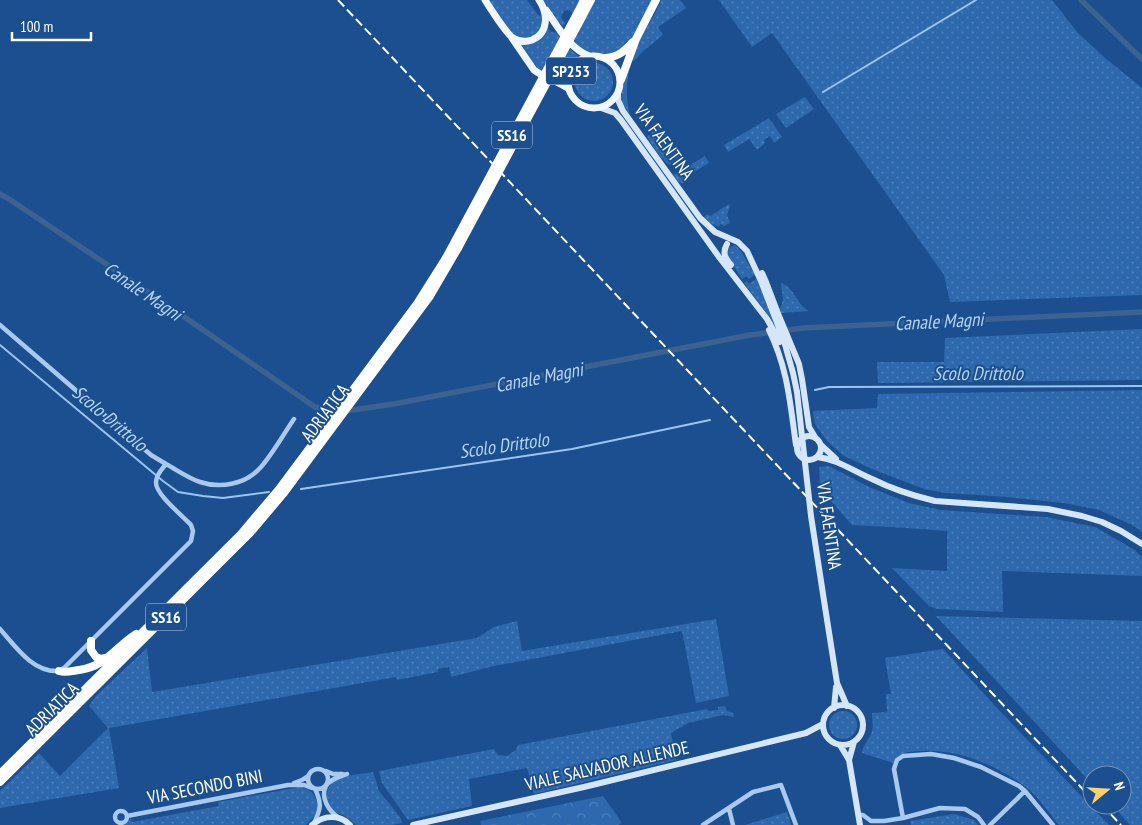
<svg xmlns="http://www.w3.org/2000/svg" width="1142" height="825" font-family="'PT Sans Narrow',sans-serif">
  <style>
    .grass { fill: url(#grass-dots) }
    .forest { fill: url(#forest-crowns) }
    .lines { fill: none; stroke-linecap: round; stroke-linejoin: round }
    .stream { stroke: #9cc4f0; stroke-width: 2 }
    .canal { stroke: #3c6290; stroke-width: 5.5 }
    .street { stroke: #a9c9ee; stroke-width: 4.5 }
    .secondary { stroke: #d6e6fa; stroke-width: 6 }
    .primary { stroke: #f0f6ff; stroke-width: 7 }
    .highway { stroke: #fff; stroke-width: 8 }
    .rail { stroke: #fff; stroke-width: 2; stroke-dasharray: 9 4; stroke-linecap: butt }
    .secondary-bridge { stroke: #d6e6fa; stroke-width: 6 }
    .highway-bridge { stroke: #fff; stroke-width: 8 }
    .labels { text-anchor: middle; stroke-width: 4; stroke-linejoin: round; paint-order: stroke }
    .shield { fill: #1b4f8f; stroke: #bbcadd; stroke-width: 1 }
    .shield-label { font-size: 16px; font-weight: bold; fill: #fff }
    .street-label { font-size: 18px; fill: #fff; stroke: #1b4f8f }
    .water-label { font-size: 19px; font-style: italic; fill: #b5d3f5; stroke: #1b4f8f }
  </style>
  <defs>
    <pattern id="grass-dots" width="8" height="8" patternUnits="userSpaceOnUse" patternTransform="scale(1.25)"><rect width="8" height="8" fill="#2e69ad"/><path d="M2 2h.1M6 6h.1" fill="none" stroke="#4d80b9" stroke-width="1.8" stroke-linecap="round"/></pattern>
    <pattern id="forest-crowns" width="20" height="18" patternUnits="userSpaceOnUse" patternTransform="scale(1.25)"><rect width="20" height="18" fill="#2e69ad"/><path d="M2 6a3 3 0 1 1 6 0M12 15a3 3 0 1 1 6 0" fill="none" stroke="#4d80b9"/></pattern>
  </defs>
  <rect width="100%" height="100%" fill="#1b4f8f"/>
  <!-- grass -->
  <path class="grass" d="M489 0H527L539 16 541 15C545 33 529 45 513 34Z
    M543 0H580L573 13 568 10 564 11 562 14 561 18 565 23V25L563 26 557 21Z
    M595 0H653L639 28 629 44 620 51 605 55 600 53H588L573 43Z
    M661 0H680L686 8 658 27 663 35 642 52 634 61 632 60C626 82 625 94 630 116L622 102 621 98 625 77 640 39 659 6Z
    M719 0H1052L1078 33 1104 57 1142 88V295L950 302 944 275 772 33 752 47Z
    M547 27 551 32 558 33 566 46 579 57C570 64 566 71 565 82L539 70 520 43C534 46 542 39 547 27Z
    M575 82a19 19 0 1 1 38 0a19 19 0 1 1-38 0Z
    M805 97 814 109 786 128 776 114Z
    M769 118 782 137 774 143 770 136 764 140 765 143 757 150 749 139 728 152 724 145Z
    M659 124 683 158C680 160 676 164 673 165 665 167 651 143 647 136L651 134 654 127Z
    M705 156 709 163 683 179 684 183C678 184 676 179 673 175Z
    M729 204 730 206 727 215 730 223 724 226 720 224 719 227C713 224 710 224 704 219L705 216 707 214 710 216Z
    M735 245 741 251 755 275 749 279 747 276 742 279 726 255 728 248Z
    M757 278 775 327V328L762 307 744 283 747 281 749 284Z
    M781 283C794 287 797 305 809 311L781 313 780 309 783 300Z
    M1142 329V380L878 383 877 362H944L945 338Z
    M1142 390V532L1134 526 1099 510 1064 503 1007 497 946 493 924 489 872 469 844 456 827 441 815 424 813 411 877 408 878 394Z
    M829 466 869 487 909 503 941 510 1046 517 1095 527 1135 550 1142 557V576L1002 571 1003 612 937 609 929 606 892 568 947 571V531L906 528 852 525 827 496 820 485 819 467Z
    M936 616 1142 621V825H1130L1112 805H1122V775H1092V784Z
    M716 619 729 696 696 703 682 631 494 666 451 677 449 667 438 669V672L397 680 396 677 109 728 119 788 0 808V791L39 753 60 776 108 728 89 706 96 696 147 648 152 692 477 638 494 627 517 621 522 651Z
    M943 649 996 707 1109 825H1059C1049 813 1036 793 1023 785 994 764 956 748 919 751 908 752 899 752 893 763L862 753C863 745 868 741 871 734 874 728 872 720 872 713L887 712 886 694H891L885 658Z
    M725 706 727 711 733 713 734 717 723 715 688 723 671 733 676 760 534 794 527 768 469 779 472 806 408 820 382 783 379 771 494 749 498 755 507 756 516 750 518 745 707 709 708 711 718 710V707Z
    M829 725a14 14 0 1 1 28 0a14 14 0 1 1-28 0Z
    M373 772 379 791 400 817 402 823 392 825H356C352 821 348 818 343 815 339 813 336 813 333 810 329 806 327 800 327 795 328 774 358 775 373 772Z
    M300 787C313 788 323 804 315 816 312 819 308 822 306 825H124L131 818 132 822 219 806 218 802Z
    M787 812 791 825H745Z
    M954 814 974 820 978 825H911L910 821Z"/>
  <!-- forest -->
  <path class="forest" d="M603 796 622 823 618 825H481L480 821Z"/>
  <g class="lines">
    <!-- stream -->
    <path class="stream" d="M823 92 976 0
      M0 345 163 481 178 492 203 496 223 498 269 492
      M815 390 829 387 1142 386
      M301 489 572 449 710 420"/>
    <!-- canal -->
    <path class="canal" d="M1081 0 1142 59
      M0 194 9 199 148 292 315 407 338 412 394 404 750 335 803 328 1142 312"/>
    <!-- street -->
    <path class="street" d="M0 325 151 455 166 464C162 469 156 475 156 482 155 494 183 516 191 525L193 531 191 541 64 668 59 671C33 673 15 646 0 629
      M166 464C177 470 188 478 200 482 221 489 246 484 261 467 273 453 283 435 294 419
      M308 779a10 10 0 1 1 20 0a10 10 0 1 1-20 0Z
      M326 771 333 774H343
      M294 783 302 780 308 776
      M729 809 733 825
      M115 817a6 6 0 1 1 12 0a6 6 0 1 1-12 0Z
      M858 815H863L871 821H884L903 818 940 808 965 809 978 817 984 825
      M127 816 288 785H304L312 788
      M338 817C329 811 320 798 326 786 330 779 340 777 347 774
      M903 818 894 769 897 760 903 756 931 754 954 758 981 767 1019 786 1025 791 1053 825
      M314 823C321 809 322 803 315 789
      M703 825 753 792 781 785 796 825
      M990 825 1025 791"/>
    <!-- secondary -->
    <path class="secondary" d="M618 93V100L623 111 700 218 715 232 738 242 747 251 761 281 784 341 793 373 797 392
      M601 108 615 113 621 120 719 257 767 319 780 342
      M727 244C722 253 725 258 731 265
      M762 273 766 282 779 316 799 364 802 379 808 420 809 427 815 437
      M769 330C788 369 790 403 796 445
      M797 448a12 12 0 1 1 24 0a12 12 0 1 1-24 0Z
      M821 445 836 459
      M817 457C837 459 853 471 872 479 892 489 914 496 935 501L1048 509 1082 516 1102 522 1121 531 1142 544
      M825 607 837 683 847 706
      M823 725a20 20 0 1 1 40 0a20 20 0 1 1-40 0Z
      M834 708 836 687
      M840 745 849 760 860 825
      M849 760 854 742
      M312 825C324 815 339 814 350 825
      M413 825 584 787 806 733 823 724"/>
    <!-- primary -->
    <path class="primary" d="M485 0C490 8 507 34 513 38 519 42 526 42 532 40 549 33 548 13 539 0
      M546 10C558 27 569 48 589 56
      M512 38 534 70C544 78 558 81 569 89
      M568 82a26 26 0 1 1 52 0a26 26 0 1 1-52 0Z"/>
    <!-- highway -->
    <path class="highway" d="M578 12 584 0
      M582 17 591 0
      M606 58C618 57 625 51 633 42
      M621 80 636 39 656 0
      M91 641V650L96 657 101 659 108 657
      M59 671C66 673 72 671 79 670 107 666 114 648 136 634
      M0 774 241 534 280 488 417 304 446 258
      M0 782 250 533 283 494 430 296 458 248"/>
    <!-- rail -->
    <path class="rail" d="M338 0 1092 799
      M1102 805 1121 825"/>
    <!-- secondary-bridge -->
    <path class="secondary-bridge" d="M797 392 811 516 825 607"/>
    <!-- highway-bridge -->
    <path class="highway-bridge" d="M458 248 582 17
      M446 258 578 12"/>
  </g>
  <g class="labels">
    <!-- shield labels -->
    <g class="shield">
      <rect x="546" y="57.5" width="50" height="27" rx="4"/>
      <rect x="492" y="121.5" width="40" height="27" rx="4"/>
      <rect x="146" y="603.5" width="40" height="27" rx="4"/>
    </g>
    <g class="shield-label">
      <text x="571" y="77">SP253</text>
      <text x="512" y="141">SS16</text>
      <text x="166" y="623">SS16</text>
    </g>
    <!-- street labels -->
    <g class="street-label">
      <text transform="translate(664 142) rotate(54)" y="6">VIA FAENTINA</text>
      <text transform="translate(325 413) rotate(-53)" y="6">ADRIATICA</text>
      <text transform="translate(829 526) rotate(82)" y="6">VIA FAENTINA</text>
      <text transform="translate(52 709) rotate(-45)" y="6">ADRIATICA</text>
      <text transform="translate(607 766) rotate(-13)" y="6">VIALE SALVADOR ALLENDE</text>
      <text transform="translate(205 787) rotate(-11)" y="6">VIA SECONDO BINI</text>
    </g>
    <!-- water labels -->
    <g class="water-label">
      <text transform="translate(143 291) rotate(34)" y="7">Canale Magni</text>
      <text transform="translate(939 321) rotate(-3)" y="7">Canale Magni</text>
      <text x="978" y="380">Scolo Drittolo</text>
      <text transform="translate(539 377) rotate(-11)" y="7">Canale Magni</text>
      <text transform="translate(110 418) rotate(40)" y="7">Scolo Drittolo</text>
      <text transform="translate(504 445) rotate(-8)" y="7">Scolo Drittolo</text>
    </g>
  </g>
  <!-- north arrow -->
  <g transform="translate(1107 790) rotate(72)"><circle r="24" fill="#1b4f8f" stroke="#7695bc"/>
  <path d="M0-4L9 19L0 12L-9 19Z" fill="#ffd166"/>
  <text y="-8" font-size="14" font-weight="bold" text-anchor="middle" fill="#ffffff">N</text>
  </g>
  <!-- scale -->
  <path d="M12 32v8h79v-8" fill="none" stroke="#ffffff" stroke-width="2.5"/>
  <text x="20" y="32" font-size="15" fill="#ffffff" stroke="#1b4f8f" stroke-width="4" paint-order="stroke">100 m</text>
</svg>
